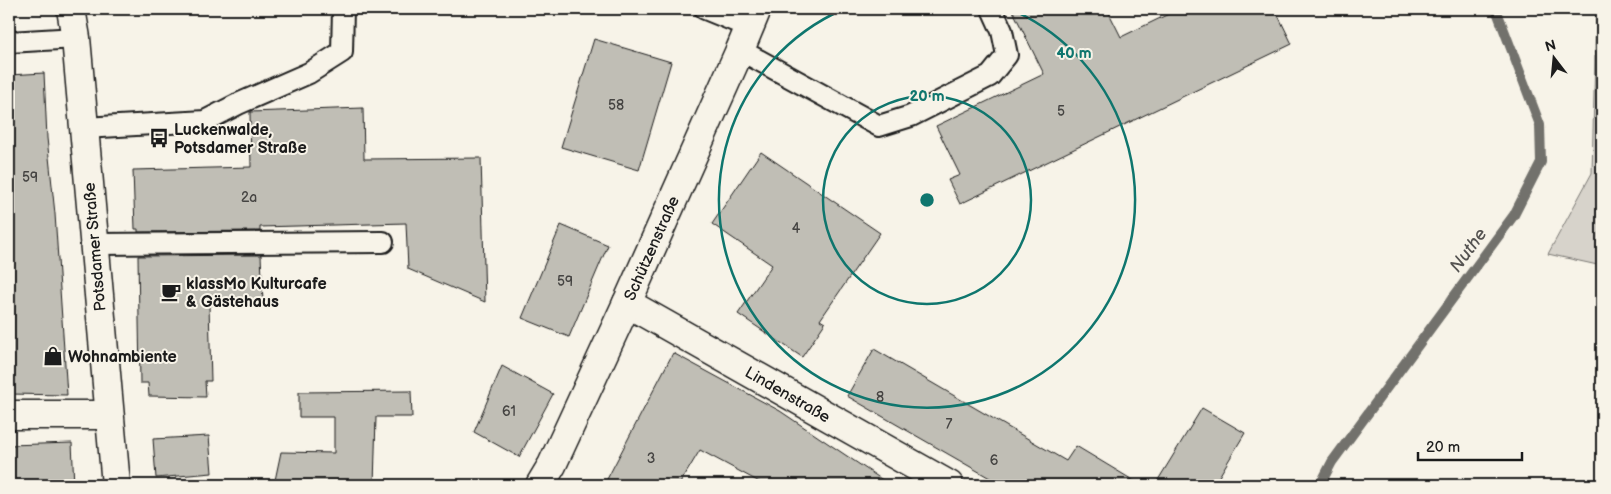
<svg xmlns="http://www.w3.org/2000/svg" width="1611" height="494" font-family="'Balsamiq Sans',sans-serif">
  <style>
    .green { fill: #d7d3cb; stroke: #7a7874 }
    .lines { fill: none; stroke-linecap: round; stroke-linejoin: round }
    .stream { stroke: #72716c; stroke-width: 10 }
    .building { fill: #c0beb5; stroke: #1c1c1c }
    .lane-casing { stroke: #1c1c1c; stroke-width: 24 }
    .street-casing { stroke: #1c1c1c; stroke-width: 31 }
    .secondary-casing { stroke: #1c1c1c; stroke-width: 31 }
    .lane { stroke: #f7f3e8; stroke-width: 20 }
    .street { stroke: #f7f3e8; stroke-width: 28 }
    .secondary { stroke: #f7f3e8; stroke-width: 28 }
    .ring { fill: none; stroke: #0f766e; stroke-width: 2.5 }
    .labels { text-anchor: middle; stroke-width: 4; stroke-linejoin: round; paint-order: stroke }
    .number-label { font-size: 14px; fill: #454442 }
    .poi-label { font-size: 16px; font-weight: bold; fill: #1c1c1c; stroke: #f7f3e8; text-anchor: start }
    .street-label { font-size: 16px; fill: #1c1c1c; stroke: #f7f3e8 }
    .water-label { font-size: 18px; font-style: italic; fill: #565452; stroke: #f7f3e8 }
    .centre { fill: #0f766e; stroke: #f7f3e8; stroke-width: 2.5 }
    .ring-label { font-size: 15px; text-anchor: middle; font-weight: bold; fill: #0f766e; stroke: #f7f3e8; stroke-width: 4; stroke-linejoin: round; paint-order: stroke }
  </style>
  <rect width="100%" height="100%" fill="#f7f3e8"/>
  <filter id="ink" filterUnits="userSpaceOnUse"><feTurbulence type="fractalNoise" baseFrequency=".02" numOctaves="2"/><feDisplacementMap in="SourceGraphic" scale="10" xChannelSelector="R" yChannelSelector="G"/><feConvolveMatrix kernelMatrix="1 2 1 2 8 2 1 2 1" color-interpolation-filters="sRGB"/></filter>
  <g filter="url(#ink)">
    <!-- green -->
    <path class="green" d="M1596 13 1602 14V266L1548 254 1592 173Z"/>
    <g class="lines">
      <!-- stream -->
      <path class="stream" d="M1320 485 1332 462 1514 215 1541 162 1540 125 1496 9"/>
    </g>
    <!-- building -->
    <path class="building" d="M1012 9H1107L1121 37 1179 9H1275L1292 44 960 204 948 180 960 175 936 126 1044 74Z
      M594 39 671 62 639 170 561 147Z
      M44 73 47 138 55 214 67 395 9 394V75Z
      M363 108 364 159 481 158 485 302 408 269 406 223 260 227V231L138 232V229H135L133 170 251 167 250 112Z
      M761 152 880 233 820 320 825 323 802 357 738 314 772 265 712 224Z
      M561 225 608 245 569 337 522 318Z
      M261 255 263 304 209 305 211 381H205L206 397 149 396 148 383H140L138 256Z
      M874 349 1066 461 1076 446 1141 485H1002L847 396Z
      M673 353 780 411 890 485H765L700 450 679 485H604Z
      M502 366 553 394 519 457 474 432Z
      M411 391 412 417H376L374 485H274L281 452 334 453V417H299V392Z
      M1202 408 1245 433 1214 485H1155Z
      M209 436 212 473 156 478 153 439Z
      M72 443 74 485H9V445Z"/>
    <g class="lines">
      <defs>
        <path id="lane" d="M705 9 749 27
          M9 42 76 38
          M740 50 879 126 911 116 990 76 1007 55 1002 31 992 9
          M84 128 205 121 238 104 309 73 342 52 343 9
          M94 244 383 242"/>
        <path id="street" d="M627 303 949 485
          M9 415H109"/>
        <path id="secondary" d="M71 9 76 38 116 485
          M540 485 552 465 627 303 740 50 757 9"/>
      </defs>
      <!-- lane casing -->
      <use href="#lane" class="lane-casing"/>
      <!-- street casing -->
      <use href="#street" class="street-casing"/>
      <!-- secondary casing -->
      <use href="#secondary" class="secondary-casing"/>
      <!-- lane -->
      <use href="#lane" class="lane"/>
      <!-- street -->
      <use href="#street" class="street"/>
      <!-- secondary -->
      <use href="#secondary" class="secondary"/>
    </g>
  </g>
  <!-- distance rings -->
  <g class="ring">
    <circle cx="927" cy="200" r="104"/>
    <path d="M1010 9A208 208 0 1 1 844 9"/>
  </g>
  <!-- icons -->
  <defs>
    <symbol id="bus-bare" viewBox="-9 -9 18 18"><path d="M-5-6H5V4H4V6H2V4H-2V6H-4V4H-5ZM-3.5-4V0h7V-4ZM-3.5 1.2v1.5H-2V1.2ZM2 1.2v1.5H3.5V1.2Z" fill="#1c1c1c" stroke="#f7f3e8" stroke-width="2.5" paint-order="stroke"/></symbol>
    <symbol id="cafe-bare" viewBox="-9 -9 18 18"><path d="M-5.5-4.5H6V0H3Q3 3.5 0 3.5H-2.5Q-5.5 3.5-5.5 0ZM3-3.2v2h1.7v-2ZM-6 4.5H4V6H-6Z" fill="#1c1c1c" stroke="#f7f3e8" stroke-width="2.5" paint-order="stroke"/></symbol>
    <symbol id="shop-bare" viewBox="-9 -9 18 18"><path d="M-5-2.5h2.3a2.7 3.5 0 0 1 5.4 0H5L5.5 6h-11ZM-1.5-2.5h3a1.5 2.3 0 0 0-3 0Z" fill="#1c1c1c" stroke="#f7f3e8" stroke-width="2.5" paint-order="stroke"/></symbol>
  </defs>
  <g fill-rule="evenodd">
    <use href="#bus-bare" x="145" y="124" width="28" height="28"/>
    <use href="#cafe-bare" x="157" y="278" width="28" height="28"/>
    <use href="#shop-bare" x="39" y="342" width="28" height="28"/>
  </g>
  <g class="labels">
    <!-- number labels -->
    <g class="number-label">
      <text x="616" y="110">58</text>
      <text x="1061" y="116">5</text>
      <text x="30" y="182">59</text>
      <text x="249" y="202">2a</text>
      <text x="796" y="233">4</text>
      <text x="565" y="286">59</text>
      <text x="880" y="402">8</text>
      <text x="509" y="416">61</text>
      <text x="949" y="429">7</text>
      <text x="651" y="463">3</text>
      <text x="994" y="465">6</text>
    </g>
    <!-- poi labels -->
    <g class="poi-label">
      <text x="174" y="135">Luckenwalde,<tspan x="174" dy="18">Potsdamer Straße</tspan></text>
      <text x="186" y="289">klassMo Kulturcafe<tspan x="186" dy="18">&amp; Gästehaus</tspan></text>
      <text x="68" y="362">Wohnambiente</text>
    </g>
    <!-- street labels -->
    <g class="street-label">
      <text transform="translate(94 247) rotate(-95)" y="6">Potsdamer Straße</text>
      <text transform="translate(651 248) rotate(-66)" y="6">Schützenstraße</text>
      <text transform="translate(788 394) rotate(30)" y="6">Lindenstraße</text>
    </g>
    <!-- water labels -->
    <g class="water-label">
      <text transform="translate(1468 250) rotate(-54)" y="6">Nuthe</text>
    </g>
  </g>
  <circle cx="927" cy="200" r="8" class="centre"/>
  <g class="ring-label">
    <text x="1074" y="58">40 m</text>
    <text x="927" y="101">20 m</text>
  </g>
  <!-- margin -->
  <rect width="1611" height="494" fill="none" stroke="#f7f3e8" stroke-width="30"/>
  <rect x="15" y="15" width="1581" height="464" fill="none" stroke="#1c1c1c" stroke-width="2" filter="url(#ink)"/>
  <!-- north arrow -->
  <g transform="translate(1554 58) rotate(344)" stroke="#f7f3e8" stroke-width="4" paint-order="stroke">
  <path d="M0-4L9 19L0 12L-9 19Z" fill="#1c1c1c"/>
  <text y="-8" font-size="14" font-weight="bold" text-anchor="middle" fill="#1c1c1c">N</text>
  </g>
  <!-- scale -->
  <path d="M1418 452v8h104v-8" fill="none" stroke="#1c1c1c" stroke-width="2.5"/>
  <text x="1426" y="452" font-size="15" fill="#1c1c1c" stroke="#f7f3e8" stroke-width="4" paint-order="stroke">20 m</text>
</svg>
